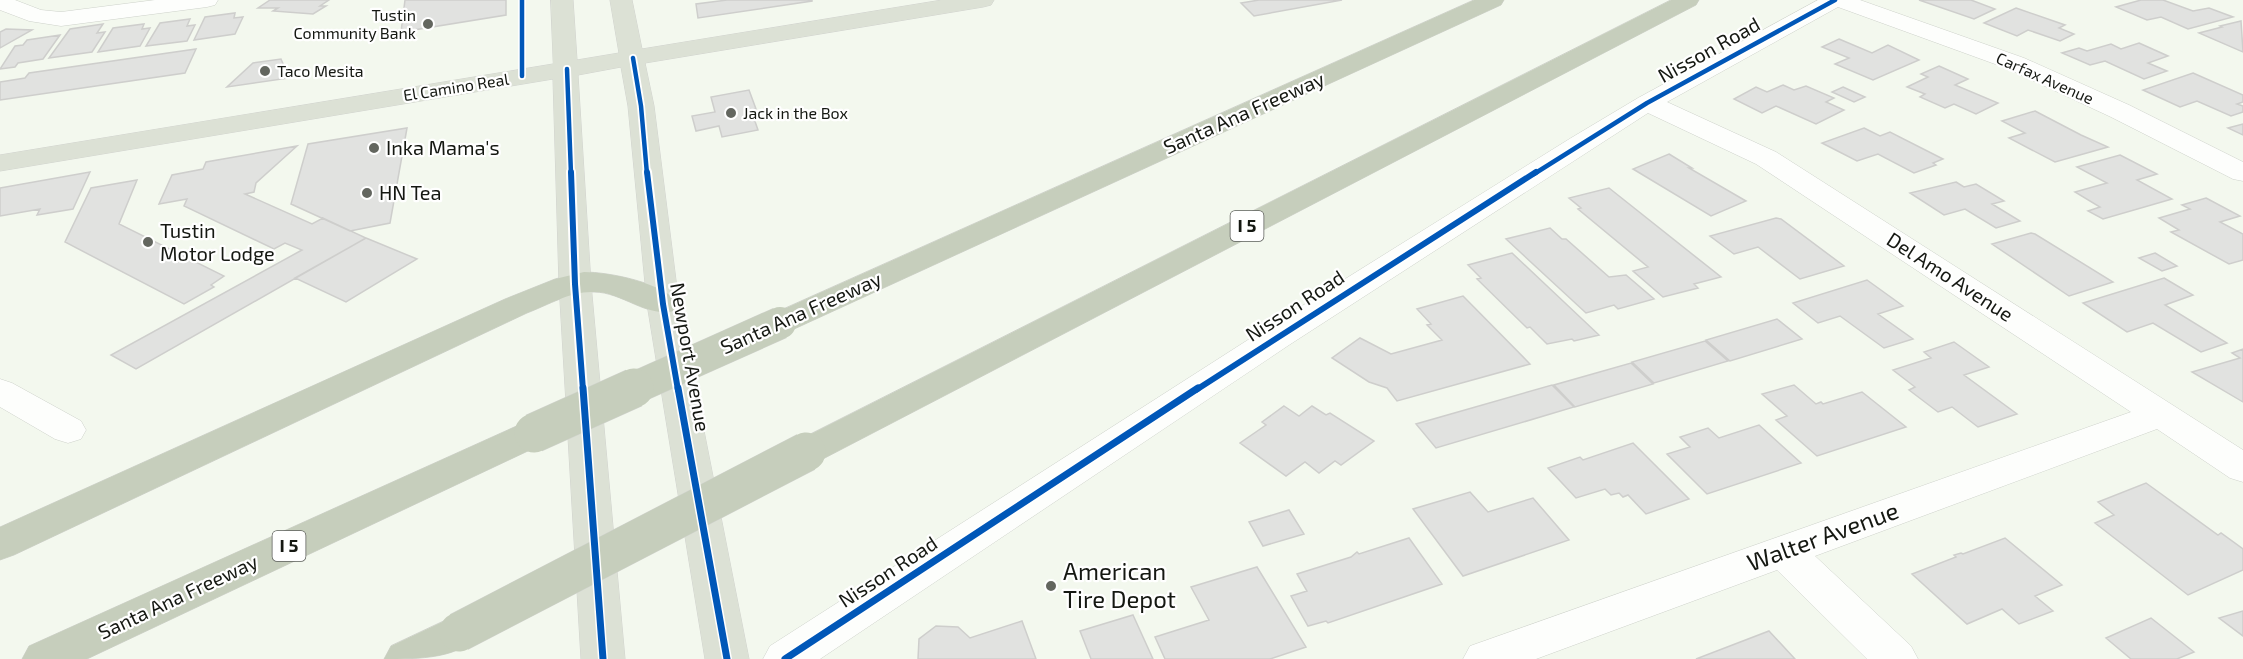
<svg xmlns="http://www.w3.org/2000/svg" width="2243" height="659" font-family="'Exo 2',sans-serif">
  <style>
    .building { fill: #e1e2e0; stroke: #cececc; stroke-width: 1.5 }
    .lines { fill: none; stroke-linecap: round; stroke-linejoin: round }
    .minor-casing { stroke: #ced2cb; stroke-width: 1 }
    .major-casing { stroke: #d1d3ce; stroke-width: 1 }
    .highway-casing { stroke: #d1d3ce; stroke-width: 1 }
    .minor { fill: #fdfefc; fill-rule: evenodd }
    .major { fill: #dce1d5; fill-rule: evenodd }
    .highway { fill: #c6cebc; fill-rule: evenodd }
    .highway-bridge-far1-casing { stroke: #d1d3ce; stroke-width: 33; stroke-linecap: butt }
    .highway-bridge-casing { stroke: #d1d3ce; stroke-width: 40; stroke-linecap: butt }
    .highway-bridge-far1 { stroke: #c6cebc; stroke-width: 32 }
    .highway-bridge { stroke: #c6cebc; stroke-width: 39 }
    .cycleway-far2-casing { stroke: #fff; stroke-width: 8 }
    .cycleway-far1-casing { stroke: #fff; stroke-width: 10 }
    .cycleway-casing { stroke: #fff; stroke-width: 10 }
    .cycleway-far2 { stroke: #0057b8; stroke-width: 4.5 }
    .cycleway-far1 { stroke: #0057b8; stroke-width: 6 }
    .cycleway { stroke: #0057b8; stroke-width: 7 }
    .poi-dot { fill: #63665f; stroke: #fff; stroke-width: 2 }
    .labels { text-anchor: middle; stroke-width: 4.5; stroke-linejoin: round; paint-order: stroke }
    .far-poi-label { font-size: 16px; fill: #151812; stroke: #fff; text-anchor: start }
    .far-street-label { font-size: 16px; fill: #151812; stroke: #fff }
    .shield { fill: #fff; stroke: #5b5d59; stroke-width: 1.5 }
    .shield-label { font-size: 18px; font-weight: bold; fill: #151812 }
    .street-label { font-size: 20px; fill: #151812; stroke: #fff }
    .poi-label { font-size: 20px; fill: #151812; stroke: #fff; text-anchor: start }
    .near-street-label { font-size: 24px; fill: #151812; stroke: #fff }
    .near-poi-label { font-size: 24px; fill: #151812; stroke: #fff; text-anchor: start }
  </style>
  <rect width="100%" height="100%" fill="#f3f8ee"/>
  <!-- building -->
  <path class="building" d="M270 0H329L320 6H326L313 14 273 11 278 8H258Z
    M405 0H506V15L401 32Z
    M727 0H812V1L698 18 696 4Z
    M1259 0H1342L1254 16 1241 3Z
    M1919 0H1971L1995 9 1974 19Z
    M2141 0H2163L2193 11 2209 8 2233 17 2188 29 2161 17 2147 20 2116 7Z
    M2016 8 2065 25 2059 28 2074 34 2060 41 2028 30 2017 36 1984 23Z
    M235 13 234 18 243 17 235 34 194 40 205 17Z
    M190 19 187 26 195 25 187 41 146 46 160 23Z
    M2241 21 2243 52 2199 33 2222 27 2220 26Z
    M103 24 97 33 105 32 92 52 49 58 70 29Z
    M144 24 142 29 150 28 140 46 98 52 113 28Z
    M6 29 32 30 0 48V32Z
    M60 35 43 59 18 63 15 67 0 69 15 46 23 45 27 40Z
    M1839 39 1872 53 1888 45 1919 60 1873 80 1835 64 1849 58 1822 47Z
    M2139 43 2168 56 2148 63 2167 71 2144 79 2105 61 2090 65 2062 53 2079 48 2087 51 2111 44 2121 49Z
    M196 49 185 73 0 100V82L25 78 29 73Z
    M281 59 289 78 227 87 253 63Z
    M1939 66 1968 79 1955 85 1998 103 1976 114 1954 104 1945 108 1920 97 1925 94 1907 87 1928 77 1921 74Z
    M2193 73 2243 95V102L2237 104 2243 106V112L2231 116 2197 101 2180 107 2143 90Z
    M1783 85 1794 90 1806 86 1834 98 1826 102 1844 110 1816 124 1776 106 1762 113 1734 99 1756 87 1767 92Z
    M1843 87 1865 97 1854 102 1832 92Z
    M749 90 756 109 751 110 758 130 722 137 719 126 696 131 692 116 715 112 711 97Z
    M2035 111 2081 135 2108 147 2055 162 2009 138 2025 133 2002 121Z
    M2243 124V135L2228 128Z
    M407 128 390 223 350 231 291 204 308 144Z
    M1864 128 1880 136 1890 132 1943 159 1933 163 1936 165 1914 173 1878 154 1857 161 1822 143Z
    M297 146 256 183 254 192 245 194 312 224 323 218 366 238 136 369 111 355 302 250 285 243 274 249 184 206 187 199 159 204 172 175 203 169 206 162Z
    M1669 154 1692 168H1689L1746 201 1711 216 1633 169Z
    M2120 155 2157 174 2137 180 2172 199 2103 219 2088 211 2100 207 2075 192 2107 183 2077 167Z
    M90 172 73 209 37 215 40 209 0 216V188Z
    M137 180 119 224 224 276 211 285 214 287 184 304 65 242 91 188Z
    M1956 182 1964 187 1976 184 2004 201 1992 204 2020 221 1996 228 1965 209 1944 215 1910 193Z
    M1609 188 1721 277 1694 284 1698 288 1663 297 1633 271 1648 267 1578 209 1581 208 1569 198Z
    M2206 198 2240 216 2220 222 2243 234V260L2229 264 2171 232 2179 230 2159 218 2190 209 2182 205Z
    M1776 218 1781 219 1844 266 1800 279 1758 247 1734 254 1710 236Z
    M1550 228 1562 239H1566L1609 277 1626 275 1654 299 1618 309 1614 305 1586 313 1506 239Z
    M2031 233 2035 234 2113 282 2069 296 1992 244Z
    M366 238 417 259 346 302 295 278Z
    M1512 253 1599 335 1574 341 1572 339 1547 344 1530 327 1527 328 1477 279 1481 278 1468 265Z
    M2155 253 2177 266 2162 271 2139 258Z
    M2164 278 2193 295 2165 305 2227 343 2201 352 2153 323 2127 332 2083 303Z
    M1867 280 1903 306 1878 314 1913 339 1884 348 1840 316 1818 323 1793 303Z
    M1463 296 1530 364 1397 401 1387 388 1369 382 1332 358 1360 338 1391 354 1442 340 1427 325 1431 324 1417 309Z
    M1777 319 1802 339 1730 361 1706 340Z
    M1705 341 1728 361 1654 383 1632 362Z
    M1954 342 1989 367 1964 375 2017 414 1978 427 1952 407 1938 412 1909 390 1915 387 1893 370 1931 358 1924 352Z
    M2243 349V402L2192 372 2240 358 2232 353Z
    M1631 363 1653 384 1575 407 1554 385Z
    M1552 385 1574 407 1436 448 1416 424Z
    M1794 385 1816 404 1821 402 1823 404 1862 392 1906 427 1817 456 1776 420 1787 416 1762 394Z
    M1284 406 1299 416 1312 406 1326 415 1330 413 1374 441 1341 465 1335 461 1319 473 1305 462 1286 476 1240 443 1266 425 1262 422Z
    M1759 425 1801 463 1707 494 1667 454 1690 447 1680 437 1708 428 1719 438Z
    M1633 443 1689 499 1646 514 1628 495 1623 497 1619 493 1611 495 1605 489 1576 498 1548 468 1580 457 1583 460Z
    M2146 483 2218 535 2221 533 2243 549V570L2188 595 2095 523 2114 515 2098 502Z
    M1470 492 1488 512 1533 498 1569 540 1463 576 1413 509Z
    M1289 510 1304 534 1263 546 1249 522Z
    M1409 538 1442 584 1328 623 1326 621 1308 626 1291 596 1307 591 1297 574 1351 557 1357 552 1359 554Z
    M2005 538 2062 585 2035 596 2053 611 2019 624 2002 609 1967 624 1912 574 1956 557 1954 555 1961 553 1963 554Z
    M1257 567 1306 647 1270 659H1165L1155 637 1209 620 1191 587Z
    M2243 611V636L2219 618Z
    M1133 615 1153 659H1091L1080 631Z
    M2151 618 2194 652 2177 659H2131L2106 638Z
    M1022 621 1036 659H918L919 639 936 626 958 627 970 638Z
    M1769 631 1795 659H1696Z"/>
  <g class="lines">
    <defs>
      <path id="minor" d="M0 0H15L41 10 61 12 155 0H218L215 5 207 7 61 26 29 21 0 10Z
        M1818 0H1860L2024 58 2129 105 2243 162V181L2233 179 2111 117 2006 68 1838 7 1667 102 1776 152 2243 450V482L2230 478 2157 429 1815 556 1911 646 1918 659H1867L1777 570 1536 659H1463L1470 646 2131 412 1756 164 1648 113 1289 345 820 659H763L770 646 1265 329 1571 138 1638 98Z
        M0 379 12 383 81 421 86 430 81 439 68 443 55 439 0 407Z"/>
      <path id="major" d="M551 0H573L577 60 619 53 610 0H632L642 49 942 0H994L991 5 983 7 645 63 654 106 679 304 749 659H705L647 304 628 106 621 67 578 75 591 284 625 659H581L559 284 553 79 0 171V155L553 64Z"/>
      <path id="highway" d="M1474 0H1504L1501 5 792 330 780 333 768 330 764 323 768 316Z
        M1671 0H1699L1696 5 819 461 806 465 793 461 788 452 793 443Z
        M584 272C609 272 665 283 679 304L674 311C647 318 622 292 594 292 571 291 548 305 527 313L14 555 0 560V527L505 299 555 279Z
        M534 420 547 424 552 433 547 442 87 659H22L29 646 521 424Z
        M459 614 474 619 480 632C463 659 418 659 384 659L391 646Z"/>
    </defs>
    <!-- minor casing -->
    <use href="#minor" class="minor-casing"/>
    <!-- major casing -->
    <use href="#major" class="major-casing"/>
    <!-- highway casing -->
    <use href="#highway" class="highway-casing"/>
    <!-- minor -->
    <use href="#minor" class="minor"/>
    <!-- major -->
    <use href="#major" class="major"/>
    <!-- highway -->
    <use href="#highway" class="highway"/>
    <defs>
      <path id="highway-bridge-far1" d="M630 390 780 323"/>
      <path id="highway-bridge" d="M534 433 634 388
        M459 632 806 452"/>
    </defs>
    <!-- highway-bridge-far1 casing -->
    <use href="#highway-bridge-far1" class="highway-bridge-far1-casing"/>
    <!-- highway-bridge casing -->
    <use href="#highway-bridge" class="highway-bridge-casing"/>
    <!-- highway-bridge-far1 -->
    <use href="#highway-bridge-far1" class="highway-bridge-far1"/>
    <!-- highway-bridge -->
    <use href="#highway-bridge" class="highway-bridge"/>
    <defs>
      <path id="cycleway-far2" d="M522 0V76
        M633 58 641 106 647 174
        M567 69 571 174
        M1534 174 1647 103 1835 0"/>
      <path id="cycleway-far1" d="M571 172 575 284 583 390
        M647 172 663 304 678 390
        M1196 390 1536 172"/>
      <path id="cycleway" d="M583 388 603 659
        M678 388 727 659
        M785 659 1198 388"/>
    </defs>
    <!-- cycleway-far2 casing -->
    <use href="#cycleway-far2" class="cycleway-far2-casing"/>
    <!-- cycleway-far1 casing -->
    <use href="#cycleway-far1" class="cycleway-far1-casing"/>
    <!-- cycleway casing -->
    <use href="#cycleway" class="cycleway-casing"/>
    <!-- cycleway-far2 -->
    <use href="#cycleway-far2" class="cycleway-far2"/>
    <!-- cycleway-far1 -->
    <use href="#cycleway-far1" class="cycleway-far1"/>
    <!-- cycleway -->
    <use href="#cycleway" class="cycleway"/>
  </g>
  <!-- markers -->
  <g class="poi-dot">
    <circle cx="428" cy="24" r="6"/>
    <circle cx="265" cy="71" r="6"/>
    <circle cx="731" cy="113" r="6"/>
    <circle cx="374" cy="148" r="6"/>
    <circle cx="367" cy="193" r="6"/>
    <circle cx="148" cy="242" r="6"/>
    <circle cx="1051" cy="586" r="6"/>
  </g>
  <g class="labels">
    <!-- far-poi labels -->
    <g class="far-poi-label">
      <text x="416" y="21" text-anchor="end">Tustin<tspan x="416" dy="18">Community Bank</tspan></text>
      <text x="277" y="77">Taco Mesita</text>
      <text x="743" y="119">Jack in the Box</text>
    </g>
    <!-- far-street labels -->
    <g class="far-street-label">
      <text transform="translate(2045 78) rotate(24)" y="6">Carfax Avenue</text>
      <text transform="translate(456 87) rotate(-9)" y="6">El Camino Real</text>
    </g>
    <!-- shield labels -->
    <g class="shield">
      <rect x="1230.5" y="211" width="33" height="30" rx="4.5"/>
      <rect x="272.5" y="531" width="33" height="30" rx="4.5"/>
    </g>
    <g class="shield-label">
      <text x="1247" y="232">I 5</text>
      <text x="289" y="552">I 5</text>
    </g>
    <!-- street labels -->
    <g class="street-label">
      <text transform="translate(1709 50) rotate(-29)" y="7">Nisson Road</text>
      <text transform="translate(1244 113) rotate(-24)" y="7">Santa Ana Freeway</text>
      <text transform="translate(1950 277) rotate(33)" y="7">Del Amo Avenue</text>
      <text transform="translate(1295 306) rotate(-33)" y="7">Nisson Road</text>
      <text transform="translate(801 313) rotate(-24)" y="7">Santa Ana Freeway</text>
      <text transform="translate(690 357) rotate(80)" y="7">Newport Avenue</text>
      <text transform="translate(888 572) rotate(-33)" y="7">Nisson Road</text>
      <text transform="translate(178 597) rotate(-25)" y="7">Santa Ana Freeway</text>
    </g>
    <!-- poi labels -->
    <g class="poi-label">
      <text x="386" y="155">Inka Mama's</text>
      <text x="379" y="200">HN Tea</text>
      <text x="160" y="238">Tustin<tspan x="160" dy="23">Motor Lodge</tspan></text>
    </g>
    <!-- near-street labels -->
    <g class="near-street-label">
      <text transform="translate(1823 537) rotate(-20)" y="8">Walter Avenue</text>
    </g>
    <!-- near-poi labels -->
    <g class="near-poi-label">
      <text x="1063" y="580">American<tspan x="1063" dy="28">Tire Depot</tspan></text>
    </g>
  </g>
</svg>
